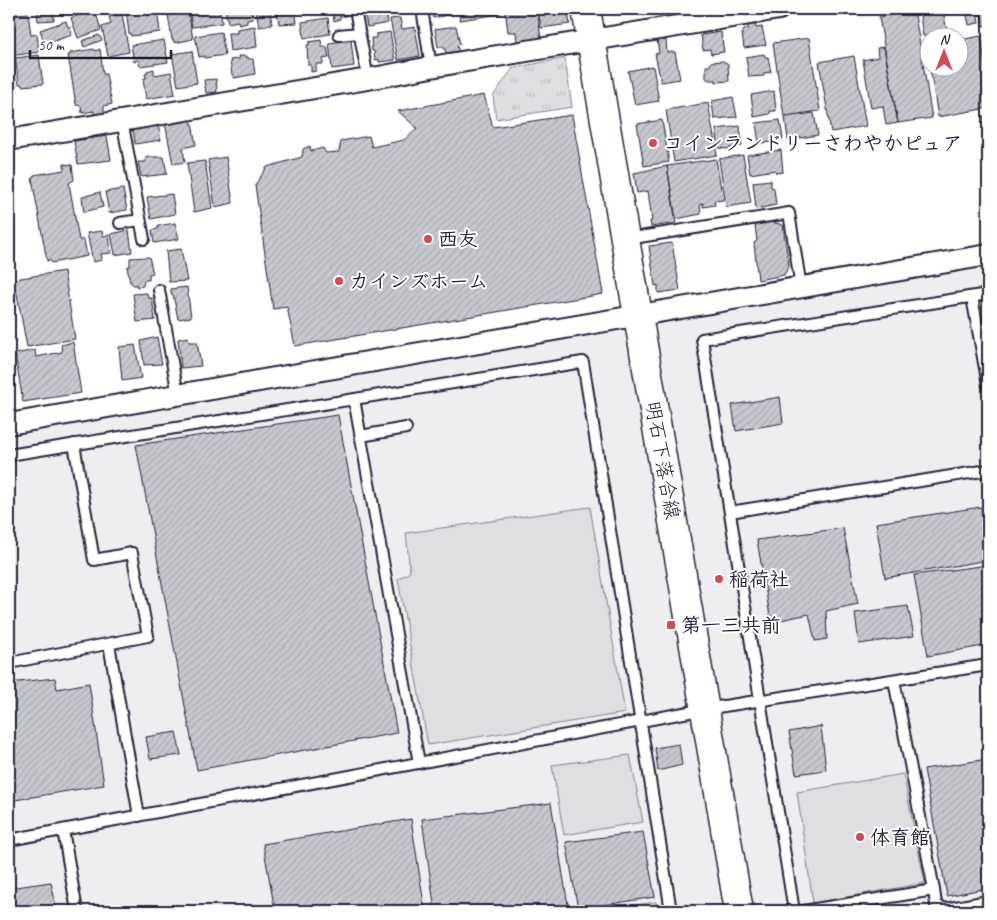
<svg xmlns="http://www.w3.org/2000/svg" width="997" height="920" font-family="Caveat,'Klee One',sans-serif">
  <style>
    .built { fill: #eeeef1 }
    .green { fill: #dfdfe2; stroke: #80808e }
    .park { fill: url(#park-tufts); stroke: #80808e }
    .building { fill: url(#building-hatch); stroke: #22223b }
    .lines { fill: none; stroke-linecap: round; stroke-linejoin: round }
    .service-casing { stroke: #22223b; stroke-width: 14 }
    .minor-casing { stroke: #22223b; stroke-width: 24 }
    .secondary-casing { stroke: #22223b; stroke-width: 31 }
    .service { stroke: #fff; stroke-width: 10 }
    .minor { stroke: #fff; stroke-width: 20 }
    .secondary { stroke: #fff; stroke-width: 28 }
    .poi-dot { fill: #d1495b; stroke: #fff; stroke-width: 2 }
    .labels { text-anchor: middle; stroke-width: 4; stroke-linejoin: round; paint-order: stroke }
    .poi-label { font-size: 20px; font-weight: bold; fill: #22223b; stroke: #fff; text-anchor: start }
    .street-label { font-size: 20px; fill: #22223b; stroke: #fff }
  </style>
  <defs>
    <pattern id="park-tufts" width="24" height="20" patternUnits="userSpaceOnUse" patternTransform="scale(1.25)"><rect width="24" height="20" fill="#dfdfe2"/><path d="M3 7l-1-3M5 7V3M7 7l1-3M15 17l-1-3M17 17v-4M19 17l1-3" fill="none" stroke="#bfbfc3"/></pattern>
    <pattern id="building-hatch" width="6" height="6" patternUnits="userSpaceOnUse" patternTransform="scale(1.25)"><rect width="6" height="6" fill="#c8c8cf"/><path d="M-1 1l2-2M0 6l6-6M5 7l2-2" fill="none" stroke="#acacb3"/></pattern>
  </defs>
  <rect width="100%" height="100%" fill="#fff"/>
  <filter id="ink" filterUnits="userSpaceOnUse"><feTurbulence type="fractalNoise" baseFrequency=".02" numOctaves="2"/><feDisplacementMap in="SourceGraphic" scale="10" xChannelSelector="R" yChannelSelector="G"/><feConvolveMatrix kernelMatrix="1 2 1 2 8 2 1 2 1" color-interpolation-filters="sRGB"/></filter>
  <g filter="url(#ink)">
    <!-- built -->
    <path class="built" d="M988 265V911H9V435L653 322Z"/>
    <!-- green -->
    <path class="green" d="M590 507 625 713 428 745 398 579 410 572 406 533Z
      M630 755 643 822 564 835 552 765Z
      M903 774 925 883 813 903 797 792Z
      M656 902 657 911H598L655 902Z"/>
    <!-- park -->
    <path class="park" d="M565 58 572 107 496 119 493 96 513 68Z"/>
    <!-- building -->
    <path class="building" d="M37 9H58V11H53L54 20 38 21Z
      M104 9H121L122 10 105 13Z
      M126 9H157L160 32 131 36V34H129Z
      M189 9H220L222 23 192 27Z
      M225 9H251L253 19 247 20V23L239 25 238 21 228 23Z
      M256 9H270L272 25 259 27Z
      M277 9H295L297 23 279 24Z
      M330 9H346V16H340V19L334 21 333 15H331Z
      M364 9H386L388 23 367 27Z
      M431 9H453V14L433 18Z
      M458 9H499L500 14 460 20Z
      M505 9H537L541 39 517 43 516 32H508Z
      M538 9H567L570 24 541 28Z
      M899 9H914L932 118 898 123 879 17 900 13Z
      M919 9H943L948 38H930V65L926 45 929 44 927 36H923Z
      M980 9H988V25L983 26Z
      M16 10V14L28 13 31 35 37 34 39 52 9 56V11Z
      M95 10 101 30 78 38 71 18Z
      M977 10 979 23 969 25 966 11Z
      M188 11 193 39 174 43V40H172L168 15Z
      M122 14 129 52 108 56 102 27 111 24 109 17Z
      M328 18 330 34 304 38 302 22Z
      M400 18 402 29 415 27 420 56 398 60 390 19Z
      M66 21 68 27H70L72 35 45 44 40 30Z
      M748 23H755L756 28 762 27 766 45 744 48 742 33 744 30 748 29Z
      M255 26 257 47 230 51 228 33H237V29Z
      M456 26 460 44 457 45 459 54 447 55 444 47H438L435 29Z
      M221 32 225 55 204 58 205 56 199 57 195 36Z
      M390 32 395 60 379 62V59L375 60 374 51H372L371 38H376V34Z
      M721 32 724 52 711 54 710 49 703 50 701 35Z
      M99 35 102 40 84 47 82 41Z
      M981 36 988 83V108L938 117 930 68H960V40Z
      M809 38 820 111 784 116 773 43Z
      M164 40 168 62 140 66 138 60 134 62 131 45Z
      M321 40 322 47H327L329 58 323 59V64H316V71L311 72V65H308L307 45H309V42Z
      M351 40 354 66 332 69 329 43Z
      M657 40H666L667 52H675L680 79 661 82 655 54 659 53Z
      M884 47 898 123 886 125 883 106 871 108 863 60 878 57 877 48Z
      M94 49 95 51 100 49 103 74H106L112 104 104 106V113L94 116V111L82 113 81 106 76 105 68 55H70V53Z
      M192 51 197 83 178 86 172 54Z
      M764 54 765 57H768L771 72 764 73V76L749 77 746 57Z
      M39 55 43 84 22 86 21 84H19L15 58Z
      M238 56H246V58L248 57 249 59H253L255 74 234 78V75H232L230 60 239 59Z
      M854 56 866 126 831 132 819 62Z
      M9 59H13L17 93H9Z
      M723 61 728 64 729 81 716 82V80H709L706 78V66H710L711 62Z
      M653 66 659 101 635 105 628 71Z
      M154 69V75L171 72 175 94 146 99 143 79 146 78 145 74H147V71Z
      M216 79 217 92 206 93 204 80Z
      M774 91 776 111H770V114L754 117 751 95Z
      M484 95 493 127 572 115 603 294 295 346 287 307 273 309 255 185 267 167 302 157 303 149 310 146 311 151 323 148 326 153 339 152 341 141 369 136 372 147 404 140 417 128 398 111Z
      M733 97 737 117 714 119 712 101Z
      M708 103 717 155 674 162 666 110Z
      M814 113 818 135 788 140 785 117Z
      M988 115V146L983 116Z
      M191 118 196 145 183 148 185 162 173 164 165 123Z
      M662 120 669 162 644 166 637 124Z
      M780 120 783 139H775V142L759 143 756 123Z
      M158 125 161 140 135 144 133 128Z
      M740 126 742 146 726 149 719 148 716 129Z
      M107 136 111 160 78 164 74 141Z
      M781 150 783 172 776 173 775 170 750 174 747 155Z
      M743 155 751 203 726 207 719 159Z
      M146 157H164L167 174 141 177 138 162H145Z
      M226 157 233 203 215 207 208 160Z
      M716 159 723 200 714 201 715 205 703 207V203L700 204 701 214 676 219 667 166Z
      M205 161 212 208 194 212 187 163Z
      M64 164 72 165 74 180 69 183 79 240H84L87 256 52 263 50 260 47 261 32 179 34 175 64 170Z
      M667 166 676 223 651 227 650 221H652L648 191 637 193 634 173Z
      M771 180V187L774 188 776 205 756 209 753 182Z
      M123 189 127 210 109 213 105 192Z
      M100 192 103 207 84 212 82 197Z
      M172 194 175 214 151 219 147 197Z
      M772 222 783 225 789 266 784 275 758 280 754 243 757 241 755 225Z
      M175 223 179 239 154 243 152 230 158 229V226Z
      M129 230 132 252 115 255 111 234Z
      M102 231 103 236 109 235 111 253 101 254 102 260 93 262 87 233Z
      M672 243 680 290 658 293V285L655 286 649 246Z
      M181 249 187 281 169 282 166 251Z
      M149 257 153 273 149 274V280H144L143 286 137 287V285H134L130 282 127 267 130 266V258Z
      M64 271 75 339 27 347 16 289 9 291V280Z
      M187 287 191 317 178 319 173 294H171V289Z
      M147 293 148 298H152L155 320 137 322 133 294Z
      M157 337 162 364 144 365 141 341Z
      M188 337 189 342H197L201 366 181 368 178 339Z
      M73 342 81 393 23 402 15 354 35 350 36 357 62 352 61 345Z
      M135 345 141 378 122 381 119 347Z
      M780 397 783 423 736 431 732 405Z
      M338 415 397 733 197 770 136 445Z
      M981 507 988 549V560L885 578 876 523Z
      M843 528 858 604 826 611 827 639 815 641 809 614 771 622 757 540Z
      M988 565V645L928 656 914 575Z
      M908 606 914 636 859 644 855 613Z
      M55 678 57 689 89 683 104 785 9 801V695H12L9 683Z
      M821 726 826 770 796 774 789 732Z
      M176 732 181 755 150 759 146 737Z
      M679 744 682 765 658 771 655 748Z
      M988 759V888L947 896 924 769Z
      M551 803 569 911H435L422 819Z
      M411 819 425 911H275L263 844Z
      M643 832 655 897 578 909 566 842Z
      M51 882 57 911H9V888Z"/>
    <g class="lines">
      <defs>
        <path id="service" d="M355 9 368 79
          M422 9 431 67
          M339 35 359 33
          M122 120 144 239
          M120 223 140 220
          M627 239 789 213 801 287
          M159 290 178 395
          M972 297 988 385
          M354 399 419 763
          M361 436 406 428
          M9 455 583 362 671 911
          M730 512 988 470
          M109 644 139 816
          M9 663 148 636 132 553 94 560 74 444
          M894 680 934 890
          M63 830 77 911
          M9 840 705 709 988 665
          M794 911 702 339 988 294
          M803 911 934 890 936 905 945 909 988 901"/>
        <path id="minor" d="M9 140 368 79 431 67 779 9
          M9 424 988 255"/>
        <path id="secondary" d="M586 9 739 911"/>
      </defs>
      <!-- service casing -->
      <use href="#service" class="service-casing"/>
      <!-- minor casing -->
      <use href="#minor" class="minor-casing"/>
      <!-- secondary casing -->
      <use href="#secondary" class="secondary-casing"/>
      <!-- service -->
      <use href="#service" class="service"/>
      <!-- minor -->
      <use href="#minor" class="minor"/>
      <!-- secondary -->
      <use href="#secondary" class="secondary"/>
    </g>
  </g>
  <!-- markers -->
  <g class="poi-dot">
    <circle cx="653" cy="143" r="5"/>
    <circle cx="428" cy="239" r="5"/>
    <circle cx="339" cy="281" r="5"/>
    <circle cx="719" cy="579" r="5"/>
    <rect x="666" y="620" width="10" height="10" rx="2.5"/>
    <circle cx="860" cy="837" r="5"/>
  </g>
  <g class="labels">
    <!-- poi labels -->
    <g class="poi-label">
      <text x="663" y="150">コインランドリーさわやかピュア</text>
      <text x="438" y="246">西友</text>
      <text x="349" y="288">カインズホーム</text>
      <text x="729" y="586">稲荷社</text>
      <text x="681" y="632">第一三共前</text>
      <text x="870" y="844">体育館</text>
    </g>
    <!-- street labels -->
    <g class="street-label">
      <text transform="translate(663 460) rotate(80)" y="7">明石下落合線</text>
    </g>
  </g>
  <!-- margin -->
  <rect width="997" height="920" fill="none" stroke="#fff" stroke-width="30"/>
  <rect x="15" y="15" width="967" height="890" fill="none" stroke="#22223b" stroke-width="2" filter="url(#ink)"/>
  <!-- north arrow -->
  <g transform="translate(944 52)"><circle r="24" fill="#ffffff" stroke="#a7a7b1"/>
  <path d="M0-4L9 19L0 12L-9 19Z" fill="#d1495b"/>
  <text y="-8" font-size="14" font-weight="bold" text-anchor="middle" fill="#22223b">N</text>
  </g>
  <!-- scale -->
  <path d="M30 50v8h141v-8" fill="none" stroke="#22223b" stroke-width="2.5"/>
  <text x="38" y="50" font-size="15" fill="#22223b" stroke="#ffffff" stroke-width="4" paint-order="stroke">50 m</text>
</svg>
